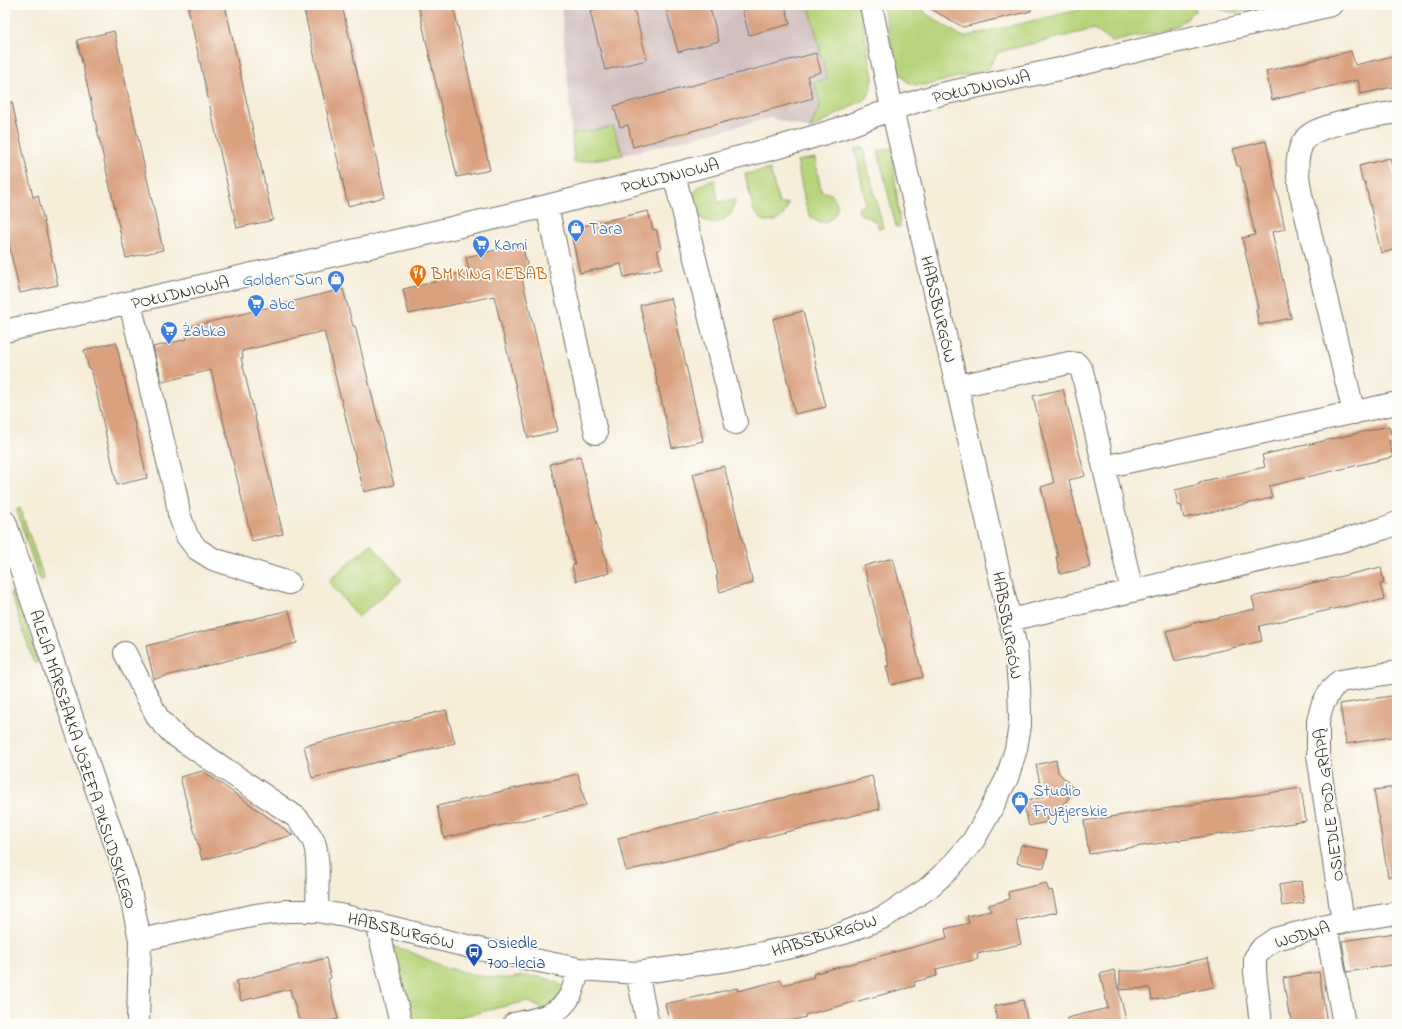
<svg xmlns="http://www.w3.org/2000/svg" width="1402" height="1029" font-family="'Indie Flower',sans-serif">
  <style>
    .industrial { fill: #d2bfc0 }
    .green { fill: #b7d47b; stroke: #718053 }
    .building { fill: #daa17f }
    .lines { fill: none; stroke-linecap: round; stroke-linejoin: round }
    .minor-casing { stroke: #726f68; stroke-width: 24 }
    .minor { stroke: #fff; stroke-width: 22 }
    .labels { text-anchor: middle; stroke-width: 3.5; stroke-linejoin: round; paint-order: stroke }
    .street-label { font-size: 17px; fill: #2b2b2b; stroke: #fdfcf7 }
    .shop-label { font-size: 17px; fill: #366cbe; stroke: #fdfcf7; text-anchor: start }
    .food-label { font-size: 17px; fill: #c56008; stroke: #fdfcf7; text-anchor: start }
    .transit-label { font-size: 17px; fill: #164399; stroke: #fdfcf7; text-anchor: start }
  </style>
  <rect width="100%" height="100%" fill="#fdfcf7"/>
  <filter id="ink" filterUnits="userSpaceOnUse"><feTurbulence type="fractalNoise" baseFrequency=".025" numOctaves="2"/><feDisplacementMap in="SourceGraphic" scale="8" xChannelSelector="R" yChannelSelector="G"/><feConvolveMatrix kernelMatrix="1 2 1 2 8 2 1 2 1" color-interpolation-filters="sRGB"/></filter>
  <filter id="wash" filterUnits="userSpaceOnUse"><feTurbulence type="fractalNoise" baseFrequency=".012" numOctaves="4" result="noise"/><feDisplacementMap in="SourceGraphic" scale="16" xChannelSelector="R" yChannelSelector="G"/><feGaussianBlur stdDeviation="0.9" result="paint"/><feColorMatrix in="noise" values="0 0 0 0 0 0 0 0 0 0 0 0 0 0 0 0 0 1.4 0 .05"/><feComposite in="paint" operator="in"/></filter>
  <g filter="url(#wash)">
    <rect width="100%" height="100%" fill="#f6edd9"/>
    <!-- industrial -->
    <path class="industrial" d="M561 5H809L827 79 814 82 820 105 810 129 770 118 623 155 613 128 572 134Z"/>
    <!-- green -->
    <path class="green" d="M809 5H859L873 78 871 88 867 98 810 129 820 105 814 82 827 79Z
      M883 5H923L925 13 963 37 1100 5H1195L1196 11 1191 13 1188 18 1177 27 1112 42 1094 29 998 52 988 69 927 85H915L906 81 896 66Z
      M1216 5H1267C1248 10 1234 17 1216 7Z
      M613 127 623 155 574 163 572 134Z
      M863 147 883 228H878L877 222 859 213 858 208 866 204 855 149Z
      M892 148 900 227H896L878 151Z
      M815 158 821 191 831 194 837 203C839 220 818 230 809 214 804 205 800 173 797 161Z
      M770 169 779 204 788 203C785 223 765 229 754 211L745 174Z
      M715 180 718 202 735 200C734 209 731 216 723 220 696 235 675 186 715 180Z
      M20 508 44 578 43 580H41L39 578 17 512V509Z
      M371 544 402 580 358 617 328 581Z
      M14 591 16 593 38 661 37 663H35L33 661 11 594V592Z
      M388 946C407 948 422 958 440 965 458 971 480 977 500 978 509 979 518 976 528 976 540 976 552 979 562 986V996L545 1010 527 1001 455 1018 452 1024H404Z"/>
    <g id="blocks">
      <!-- building -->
      <path class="building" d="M199 5H225L273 220 237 228 188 8Z
        M303 5H342L385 197 348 206Z
        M418 5H453L490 170 457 177Z
        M613 5H633L647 60 605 70 590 11Z
        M665 5H709L719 41 678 52Z
        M741 5H785L790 24 749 35Z
        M924 5H1030L1031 11 963 27Z
        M114 31 163 250 126 258 77 40Z
        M1351 51 1355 65 1397 55V86L1361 94 1358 80 1272 100 1266 71Z
        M816 53 821 72 807 76 813 98 633 147 628 125 620 127 614 106Z
        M5 102H12L33 197 38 195 58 285 20 293 5 227Z
        M1266 141 1285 229 1272 232 1291 318 1259 325 1256 309 1258 308 1242 238 1255 235 1240 166H1237L1233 149Z
        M1390 158 1397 190V249L1381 253 1365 182H1363L1359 166Z
        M648 211 653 230 656 229 661 249 657 250 662 268 624 277 621 264 580 273 570 229Z
        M522 244 530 277 522 278 558 431 528 438 494 296 409 314 403 289 435 282 434 279 469 271 466 257Z
        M343 289 353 326H355L394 485 364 492 324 331 242 351 243 358H241L283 534 252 541 211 370 162 382 153 347 187 339 185 328Z
        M671 298 703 441 672 448 640 305Z
        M803 311 826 407 795 414 773 319Z
        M116 342 147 478 117 485 91 368 89 369 84 350Z
        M1063 389 1085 476 1069 480 1090 567 1060 574 1056 557H1058L1041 487 1054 483 1033 396Z
        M1389 426 1393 441H1389L1393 457 1269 486 1272 498 1184 518 1181 505 1178 506 1175 490 1200 484 1199 482 1265 467 1262 455Z
        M580 456 609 573 576 581 572 566 575 565 550 464Z
        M724 466 753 583 720 592 716 576 718 575 693 474Z
        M893 558 923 677 891 685 886 666H889L864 566Z
        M1381 567 1384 583 1380 584 1384 599 1369 603V601L1259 626 1262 641 1175 661 1166 631 1190 625V624L1255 609 1252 597Z
        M289 610 297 643 154 679 146 646Z
        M1397 695V736L1346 744 1340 704Z
        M446 710 455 743 312 778 304 746Z
        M1056 760 1058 772 1074 789 1056 816 1046 818 1047 822 1029 826 1023 802 1043 797 1036 765Z
        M203 771 293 835 202 860 180 777Z
        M578 774 586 806 444 838 437 806Z
        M872 776 880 809 626 871 618 838Z
        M1397 787V876L1388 877 1374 790Z
        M1301 788 1306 821 1089 854 1084 821Z
        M1021 845 1048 850 1044 868 1017 863Z
        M1301 881 1304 903 1282 906 1279 885Z
        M1046 883 1049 891 1052 890 1057 912 1016 921 1021 944 977 954 978 959 936 969 937 976 914 982 915 986 805 1015 806 1017 776 1024H670L665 1004 737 988 738 991 781 980 783 985 814 977 813 974 947 938 945 929 969 923 967 916 991 911 989 905 1010 899 1008 892Z
        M1395 933 1397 946V964L1347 972 1342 941Z
        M326 958 331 978 328 979 338 1019 319 1024H300L290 989 241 1001 236 981Z
        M1208 958 1214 987 1152 1000 1150 988 1120 990V971H1146Z
        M1114 970 1127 1024H1067V1018L1108 1008 1100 974Z
        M1319 972 1327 1024H1293L1291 1015H1289L1283 978Z
        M1023 1000 1028 1024H998L994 1006Z"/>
    </g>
  </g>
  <g filter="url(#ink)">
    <use href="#blocks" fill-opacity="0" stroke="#726f68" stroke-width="1"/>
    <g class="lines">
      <defs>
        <path id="minor" d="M674 174 736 423
          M547 206 596 433
          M130 303 176 495 179 514 187 536 197 549 213 559 289 583
          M5 331 547 206 783 146 845 127 892 109 941 94 1060 69 1331 5
          M957 386 1069 363 1077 364 1082 371 1132 591
          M1354 413 1301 195C1299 183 1296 170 1298 158 1299 151 1302 143 1306 138 1320 123 1376 116 1397 112
          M1104 467 1397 403
          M5 522 128 881 140 940 138 1024
          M1010 620 1334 543 1385 528 1397 523
          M125 653 158 718 173 734 296 817C302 824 310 833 314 842 320 859 317 891 317 911
          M1343 922 1318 755V721L1322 706 1330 691 1340 681 1397 672
          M377 924 401 1024
          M1326 926 1344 1024
          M140 940 256 915 286 911H317L345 916 479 949 579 969 637 973 728 960 797 946 844 933 884 917 927 889 949 869 973 841 988 815 1007 778 1016 749 1020 725V715L1019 687 1016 648 957 386 892 109 871 5
          M637 973 648 1024
          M514 1024C536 1019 558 1017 570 996 574 988 576 978 579 969
          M1261 1024 1255 972V958L1262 948 1275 939 1343 922 1397 913"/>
      </defs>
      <!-- minor casing -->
      <use href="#minor" class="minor-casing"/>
      <!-- minor -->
      <use href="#minor" class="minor"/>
    </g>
  </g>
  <!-- icons -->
  <defs>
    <symbol id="shop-pin" viewBox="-11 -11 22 30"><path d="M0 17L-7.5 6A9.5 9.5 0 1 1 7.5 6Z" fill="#3f7fe0" stroke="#fdfcf7"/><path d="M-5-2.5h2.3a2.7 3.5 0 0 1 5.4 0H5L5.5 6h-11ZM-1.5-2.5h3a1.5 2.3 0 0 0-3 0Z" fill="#fff"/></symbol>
    <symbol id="supermarket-pin" viewBox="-11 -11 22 30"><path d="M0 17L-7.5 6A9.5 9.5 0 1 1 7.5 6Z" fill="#3f7fe0" stroke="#fdfcf7"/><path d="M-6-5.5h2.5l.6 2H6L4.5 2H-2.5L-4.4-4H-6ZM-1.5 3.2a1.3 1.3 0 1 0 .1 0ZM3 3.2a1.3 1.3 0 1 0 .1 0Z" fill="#fff"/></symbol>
    <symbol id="restaurant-pin" viewBox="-11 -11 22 30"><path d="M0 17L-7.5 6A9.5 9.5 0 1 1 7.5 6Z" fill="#e8710a" stroke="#fdfcf7"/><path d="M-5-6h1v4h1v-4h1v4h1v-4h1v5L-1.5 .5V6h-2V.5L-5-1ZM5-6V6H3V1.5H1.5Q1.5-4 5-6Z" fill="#fff"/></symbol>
    <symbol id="bus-pin" viewBox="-11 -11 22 30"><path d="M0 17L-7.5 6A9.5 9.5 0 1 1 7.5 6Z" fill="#1a4fb4" stroke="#fdfcf7"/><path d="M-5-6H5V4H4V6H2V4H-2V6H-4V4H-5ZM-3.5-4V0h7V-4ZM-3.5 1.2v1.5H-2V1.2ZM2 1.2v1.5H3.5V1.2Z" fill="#fff"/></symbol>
  </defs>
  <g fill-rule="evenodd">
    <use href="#shop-pin" x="566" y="218" width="20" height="27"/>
    <use href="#supermarket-pin" x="471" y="234" width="20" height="27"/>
    <use href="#restaurant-pin" x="408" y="263" width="20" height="27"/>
    <use href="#shop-pin" x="326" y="269" width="20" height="27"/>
    <use href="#supermarket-pin" x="246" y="293" width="20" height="27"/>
    <use href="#supermarket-pin" x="159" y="320" width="20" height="27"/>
    <use href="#shop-pin" x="1010" y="790" width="20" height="27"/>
    <use href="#bus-pin" x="464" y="942" width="20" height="27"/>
  </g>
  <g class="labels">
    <!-- street labels -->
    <g class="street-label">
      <text transform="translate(981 86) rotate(-13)" y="6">POŁUDNIOWA</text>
      <text transform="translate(670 175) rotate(-14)" y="6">POŁUDNIOWA</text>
      <text transform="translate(180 292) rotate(-13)" y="6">POŁUDNIOWA</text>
      <text transform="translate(939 309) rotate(77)" y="6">HABSBURGÓW</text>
      <text transform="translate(1008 625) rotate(80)" y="6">HABSBURGÓW</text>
      <text transform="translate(84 759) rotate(72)" y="6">ALEJA MARSZAŁKA JÓZEFA PIŁSUDSKIEGO</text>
      <text transform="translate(1328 805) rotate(-97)" y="6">OSIEDLE POD GRAPĄ</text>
      <text transform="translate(401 930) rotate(14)" y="6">HABSBURGÓW</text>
      <text transform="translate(1302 934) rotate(-17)" y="6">WODNA</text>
      <text transform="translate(824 935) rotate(-17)" y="6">HABSBURGÓW</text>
    </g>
    <!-- shop labels -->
    <g class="shop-label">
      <text x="589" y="234">Tara</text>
      <text x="494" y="250">Kami</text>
      <text x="323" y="285" text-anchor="end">Golden Sun</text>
      <text x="269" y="309">abc</text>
      <text x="182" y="336">Żabka</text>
      <text x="1033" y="796">Studio<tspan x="1033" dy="20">Fryzjerskie</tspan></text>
    </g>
    <!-- food labels -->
    <g class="food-label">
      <text x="431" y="279">BM KING KEBAB</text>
    </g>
    <!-- transit labels -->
    <g class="transit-label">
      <text x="487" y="948">Osiedle<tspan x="487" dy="20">700-lecia</tspan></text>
    </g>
  </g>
  <!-- margin -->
  <rect width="1402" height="1029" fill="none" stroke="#fdfcf7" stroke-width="20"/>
</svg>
